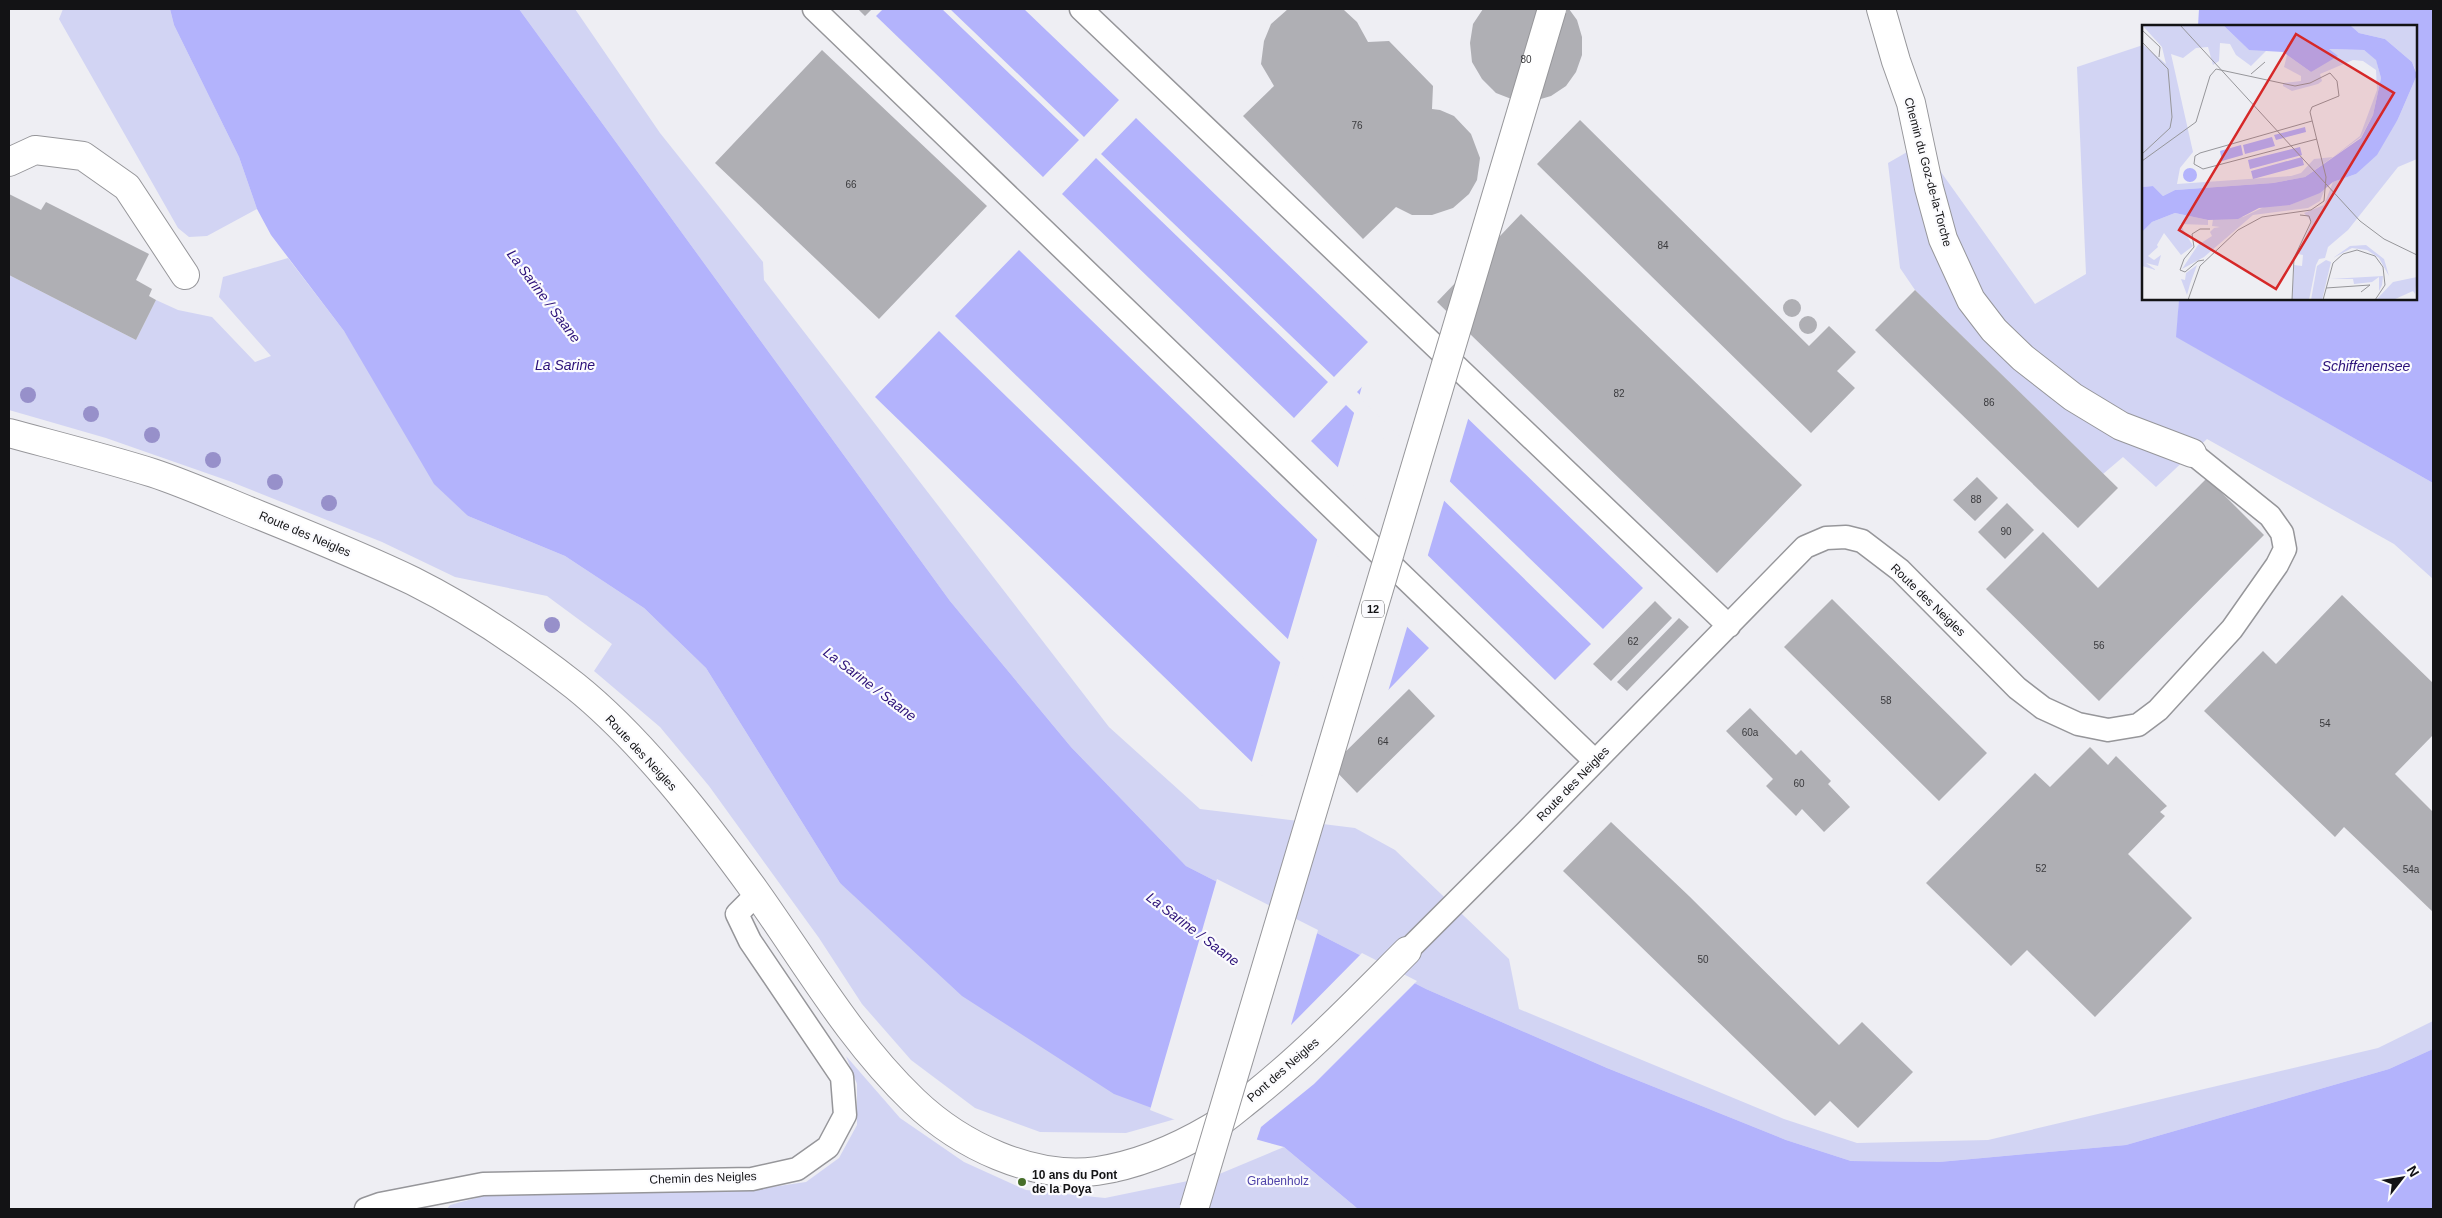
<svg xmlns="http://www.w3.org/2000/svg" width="2442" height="1218" font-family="Helvetica,sans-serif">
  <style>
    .green { fill: #d2d4f3 }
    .water { fill: #b3b3fc }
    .pier { fill: #eeeef3 }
    .building { fill: #afafb4 }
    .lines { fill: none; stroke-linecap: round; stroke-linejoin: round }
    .lane-casing { stroke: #96969a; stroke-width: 25 }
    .street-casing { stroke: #96969a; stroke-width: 30 }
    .lane { stroke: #fff; stroke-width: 22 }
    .street { stroke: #fff; stroke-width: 28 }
    .primary-bridge-casing { stroke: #96969a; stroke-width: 30; stroke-linecap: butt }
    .primary-bridge { stroke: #fff; stroke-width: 28 }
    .tree { fill: #9790ca }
    .poi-dot { fill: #476e29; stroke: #fbfbfe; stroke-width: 2 }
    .labels { text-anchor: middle; stroke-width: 4.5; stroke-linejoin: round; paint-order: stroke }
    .number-label { font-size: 10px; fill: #3a3a3d }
    .shield { fill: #fbfbfe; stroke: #59595b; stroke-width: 1 }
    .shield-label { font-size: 11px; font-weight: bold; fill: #131315 }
    .street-label { font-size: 12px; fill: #131315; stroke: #fbfbfe }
    .poi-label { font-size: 12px; font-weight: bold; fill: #131315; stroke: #fbfbfe; text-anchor: start }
    .park-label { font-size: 12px; fill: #4f43a9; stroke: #fbfbfe }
    .water-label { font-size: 14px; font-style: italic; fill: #2c1179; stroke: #fbfbfe }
    .inset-road { fill: none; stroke: #96969a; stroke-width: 1 }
    .view { fill: #d62828; fill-opacity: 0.15; stroke: #d62828; stroke-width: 2.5 }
    .inset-edge { fill: none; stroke: #131315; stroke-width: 2.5 }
  </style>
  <rect width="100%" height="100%" fill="#eeeef3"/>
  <!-- green -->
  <path class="green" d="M63 9H170L174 25 239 157 257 209 207 236 189 237 178 228 59 19Z
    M519 9H575L660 133 763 262 764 280 1109 727 1200 809 1355 828 1395 850 1509 959 1519 1009 1784 1119 1857 1143 1988 1140 2378 1048 2433 1021V1049L2389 1069 2126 1145 1939 1162 1851 1161 1786 1140 1607 1068 1426 989 1186 866 1071 747 950 601Z
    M2143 45V299H2179L2177 337 2433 483V579L2394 544 2207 439 2156 487 2123 457 2103 474 1915 290 1900 268 1888 163 1921 144 2035 304 2086 274 2077 67Z
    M288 258 344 331 468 516 565 556 644 608 706 668 840 883 1179 1118 1126 1133 1040 1132 975 1108 911 1060 862 1004 819 938 709 786 660 727 594 671 612 644 547 596 455 577 382 542 229 481 106 438 9 410V275L136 340 156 300 178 310 212 317 255 362 271 356 219 297 223 277Z
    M846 1056 900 1118 964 1162 1026 1190 1105 1198 1217 1175 1284 1147 1358 1209H447L450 1205 491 1194 567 1191 758 1189 806 1182 839 1158 857 1125V1084Z"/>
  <!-- water -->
  <path class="water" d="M170 9H519L950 601 1071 747 1186 866 1426 989 1607 1068 1786 1140 1851 1161 1939 1162 2126 1145 2389 1069 2433 1049V1209H1358L1284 1147 1179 1118 1114 1094 962 996 840 883 706 668 644 608 565 556 468 516 434 484 344 331 271 235 257 209 239 157 174 25Z
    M883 9H942L1079 140 1043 177 876 16Z
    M950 9H1024L1119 100 1084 137Z
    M2199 9H2433V483L2176 337 2179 299H2416V26H2198Z
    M1136 118 1368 342 1334 377 1101 154Z
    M1096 158 1328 382 1294 418 1062 194Z
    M1019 250 1429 648 1365 714 955 316Z
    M939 331 1349 729 1286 795 875 397Z
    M1397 350 1643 588 1603 629 1357 392Z
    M1346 405 1591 644 1555 680 1311 441Z"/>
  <!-- pier -->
  <path class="pier" d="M1398 347 1469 416 1449 484 1359 397 1363 382Z
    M1355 410 1445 498 1427 558 1337 470Z
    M1318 537 1408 624 1387 695 1365 717 1287 642Z
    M1281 660 1351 727V731L1285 797 1251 765Z
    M1217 879 1318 930 1291 1025 1362 953 1417 981 1314 1084 1261 1127 1256 1142 1178 1121 1150 1110Z"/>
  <!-- building -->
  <path class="building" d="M858 9H872L865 16Z
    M1288 9 1344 10 1357 22 1368 42 1389 41 1433 86 1432 109 1440 110 1454 116 1471 134 1480 158 1477 180 1469 194 1453 208 1432 215H1412L1396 207 1363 239 1243 116 1274 86 1261 64 1264 41 1271 24Z
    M1483 9H1569L1577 20 1582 37V55L1576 72 1566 86 1551 96 1534 101 1514 100 1496 93 1482 79 1472 62 1470 43 1473 24Z
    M822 50 987 206 879 319 715 163Z
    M1580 120 1809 346 1829 326 1856 352 1837 371 1855 388 1811 433 1537 164Z
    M9 194 41 210 46 202 149 254 136 280 152 289 149 296 156 300 136 340 9 275Z
    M1521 214 1802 485 1717 573 1437 302Z
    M1915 290 2118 488 2078 528 1875 330Z
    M1783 308a9 9 0 1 1 18 0a9 9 0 1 1-18 0Z
    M1799 325a9 9 0 1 1 18 0a9 9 0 1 1-18 0Z
    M1977 477 1998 498 1975 521 1953 500Z
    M2207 478 2264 535 2099 701 1986 589 2043 532 2098 588Z
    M2007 503 2034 530 2005 559 1978 532Z
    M2342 595 2433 683V735L2395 774 2433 812V912L2344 827 2335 837 2204 711 2263 651 2276 664Z
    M1832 599 1987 753 1939 801 1784 647Z
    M1655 601 1672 618 1611 681 1593 664Z
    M1679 618 1689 627 1627 691 1617 682Z
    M1409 689 1435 716 1357 793 1331 766Z
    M1750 708 1796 755 1801 750 1831 781 1828 784 1850 807 1824 832 1802 809 1796 816 1766 786 1773 779 1726 731Z
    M2090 747 2108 765 2116 756 2167 806 2160 812 2165 816 2128 854 2192 918 2095 1017 2027 950 2011 966 1926 883 2035 773 2050 787Z
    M1611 822 1689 896 1839 1045 1862 1022 1913 1072 1858 1128 1830 1101 1815 1116 1563 871Z"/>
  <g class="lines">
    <defs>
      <path id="lane" d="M814 9 1595 761
        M1081 9 1729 626
        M1407 951 1527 831 1805 547 1826 538 1846 537 1862 541 1900 570 2017 688 2043 708 2078 724 2108 730 2138 725 2158 710 2232 629 2277 565 2285 549 2282 533 2270 516 2192 453
        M366 1209 380 1204 483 1184 752 1179 797 1169 828 1147 845 1115 842 1077 750 941 737 914 757 894"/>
      <path id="street" d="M1881 9 1896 61 1911 103 1929 188 1943 239 1971 300 1994 330 2023 358 2073 397 2121 426 2192 453
        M9 162 35 150 83 156 127 187 185 275
        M9 433C57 446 105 458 153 473 189 485 224 501 259 515 311 536 363 557 413 581 469 609 525 647 575 686 641 739 705 822 755 891 805 961 850 1040 914 1101 960 1145 1032 1180 1097 1171 1137 1165 1177 1148 1211 1128 1226 1119 1240 1106 1253 1096 1309 1051 1357 1001 1407 951"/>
    </defs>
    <!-- lane casing -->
    <use href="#lane" class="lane-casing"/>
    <!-- street casing -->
    <use href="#street" class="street-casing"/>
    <!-- lane -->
    <use href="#lane" class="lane"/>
    <!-- street -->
    <use href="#street" class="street"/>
    <defs>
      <path id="primary-bridge" d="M1194 1209 1552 9"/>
    </defs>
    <!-- primary-bridge casing -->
    <use href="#primary-bridge" class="primary-bridge-casing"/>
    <!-- primary-bridge -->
    <use href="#primary-bridge" class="primary-bridge"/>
  </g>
  <!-- trees -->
  <g class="tree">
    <circle cx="28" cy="395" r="8"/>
    <circle cx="91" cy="414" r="8"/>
    <circle cx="152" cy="435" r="8"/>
    <circle cx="213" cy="460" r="8"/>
    <circle cx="275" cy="482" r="8"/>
    <circle cx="329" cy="503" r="8"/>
    <circle cx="552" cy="625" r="8"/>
  </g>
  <!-- markers -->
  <circle class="poi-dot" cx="1022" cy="1182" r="5"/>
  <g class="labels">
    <!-- number labels -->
    <g class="number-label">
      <text x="1526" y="63">80</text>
      <text x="1357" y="129">76</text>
      <text x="851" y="188">66</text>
      <text x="1663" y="249">84</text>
      <text x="1619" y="397">82</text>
      <text x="1989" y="406">86</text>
      <text x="1976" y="503">88</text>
      <text x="2006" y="535">90</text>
      <text x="1633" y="645">62</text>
      <text x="2099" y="649">56</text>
      <text x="1886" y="704">58</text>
      <text x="2325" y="727">54</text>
      <text x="1750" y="736">60a</text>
      <text x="1383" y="745">64</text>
      <text x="1799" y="787">60</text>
      <text x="2041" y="872">52</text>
      <text x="2411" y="873">54a</text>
      <text x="1703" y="963">50</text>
    </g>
    <!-- shield labels -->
    <rect class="shield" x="1362" y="600.5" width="22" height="17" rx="4"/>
    <g class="shield-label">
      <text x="1373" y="613">12</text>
    </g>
    <!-- street labels -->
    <g class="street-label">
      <text transform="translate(1928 172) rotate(75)" y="4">Chemin du Goz-de-la-Torche</text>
      <text transform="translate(305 534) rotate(23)" y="4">Route des Neigles</text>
      <text transform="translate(1928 600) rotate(44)" y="4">Route des Neigles</text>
      <text transform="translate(641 753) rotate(47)" y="4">Route des Neigles</text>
      <text transform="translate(1573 784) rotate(-46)" y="4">Route des Neigles</text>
      <text transform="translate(1283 1070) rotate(-41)" y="4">Pont des Neigles</text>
      <text transform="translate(703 1178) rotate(-2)" y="4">Chemin des Neigles</text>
    </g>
    <!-- poi labels -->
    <g class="poi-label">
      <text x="1032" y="1179">10 ans du Pont<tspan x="1032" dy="14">de la Poya</tspan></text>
    </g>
    <!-- park labels -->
    <g class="park-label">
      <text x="1278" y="1185">Grabenholz</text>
    </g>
    <!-- water labels -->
    <g class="water-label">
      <text transform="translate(544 296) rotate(53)" y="5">La Sarine / Saane</text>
      <text x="565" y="370">La Sarine</text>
      <text x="2366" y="371">Schiffenensee</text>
      <text transform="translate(870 684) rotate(37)" y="5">La Sarine / Saane</text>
      <text transform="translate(1193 929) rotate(37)" y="5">La Sarine / Saane</text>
    </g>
  </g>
  <!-- overview -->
  <g transform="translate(2142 25)">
    <rect width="275" height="275" fill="#eeeef3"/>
    <path d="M0 0H81L107 25H125L109 41 94 30 88 19 78 18 77 36 71 40 66 22 54 23 41 33 29 29 51 127 38 143 35 159 149 151 159 148 172 134 191 132 218 111 235 65 234 45 221 36 211 35 178 49 180 56 176 59 150 66 141 61V58L159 56V51L142 42 145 30 169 47 187 24 222 25 234 34 239 53 231 90 219 112 163 152 131 158 33 165 21 171 11 161 0 162V19L24 39 20 22ZM208 0H275V48L270 37 243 14 217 8ZM275 50V134L256 142 206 205 186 222 183 233 177 234 174 240 167 275H150L152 240 160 241 161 230 156 229 170 197 162 188 182 180 191 157 214 149 256 94ZM183 164 178 176 166 183 111 190 62 232 40 244 56 220 70 211 68 207 72 203 78 202 70 201 71 194 101 192 124 181 148 180ZM33 188 66 195V200L38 199 51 221 39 230 22 208 15 220 16 222 6 231 12 235 19 230 16 241 4 238 14 245 0 241V207L10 197ZM224 220 242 234 247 251 237 233 225 225 210 223 191 233 208 221ZM184 235 189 237 180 275H169L175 241ZM55 240 48 259 45 270 39 254 43 255 44 248ZM241 251 240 260 237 266V252L230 257 212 259 211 254H188ZM275 252 273 269 271 266 251 275 235 274 251 257Z" fill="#d2d4f3"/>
    <path d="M81 0H208L217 8 243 14 270 37 275 50 256 94 235 130 214 149 191 157 178 168 148 180 117 183 96 194 66 195 33 188 10 197 0 207V162L11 161 21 171 33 165 131 158 163 152 219 113 231 90 239 53 234 35 222 25 187 24 196 31 169 47 141 27 107 25ZM163 102 164 107 134 115 132 110ZM130 112 133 121 103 129 101 120ZM99 120 101 130 80 136 78 126ZM158 122 160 130 108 144 106 135ZM160 132 162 140 111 154 109 146ZM41 150a7 7 0 1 1 14 0a7 7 0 1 1-14 0Z" fill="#b3b3fc"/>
    <path class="inset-road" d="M38 0 218 196 242 214 275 230M0 5 18 22 17 32M0 17 26 44 30 92 28 103 0 129M109 49 123 37M170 96 58 128 53 131 52 139 61 144 175 114M0 136 54 97 68 51 74 44 153 61 168 58 188 48 195 56 197 71 170 82 168 87 184 152 182 176 169 185 120 192 96 205 58 241 46 275M62 235 56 236 43 247 38 245 42 234 52 222 50 209 58 204H68M184 263 228 260 219 267M150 275 152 233 169 197 167 191 158 190M181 275 191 238 201 229 215 225 233 231 241 242 243 260 233 275"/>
    <path class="view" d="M154 9 252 68 134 264 37 205Z"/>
    <rect width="275" height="275" class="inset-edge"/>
  </g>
  <!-- border -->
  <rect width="2442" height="1218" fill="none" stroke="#131315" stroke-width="20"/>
  <!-- north arrow -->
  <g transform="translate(2402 1178) rotate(59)" stroke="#fbfbfe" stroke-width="4" paint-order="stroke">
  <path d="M0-4L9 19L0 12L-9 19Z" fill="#131315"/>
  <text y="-8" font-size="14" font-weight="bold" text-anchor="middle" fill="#131315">N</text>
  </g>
</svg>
